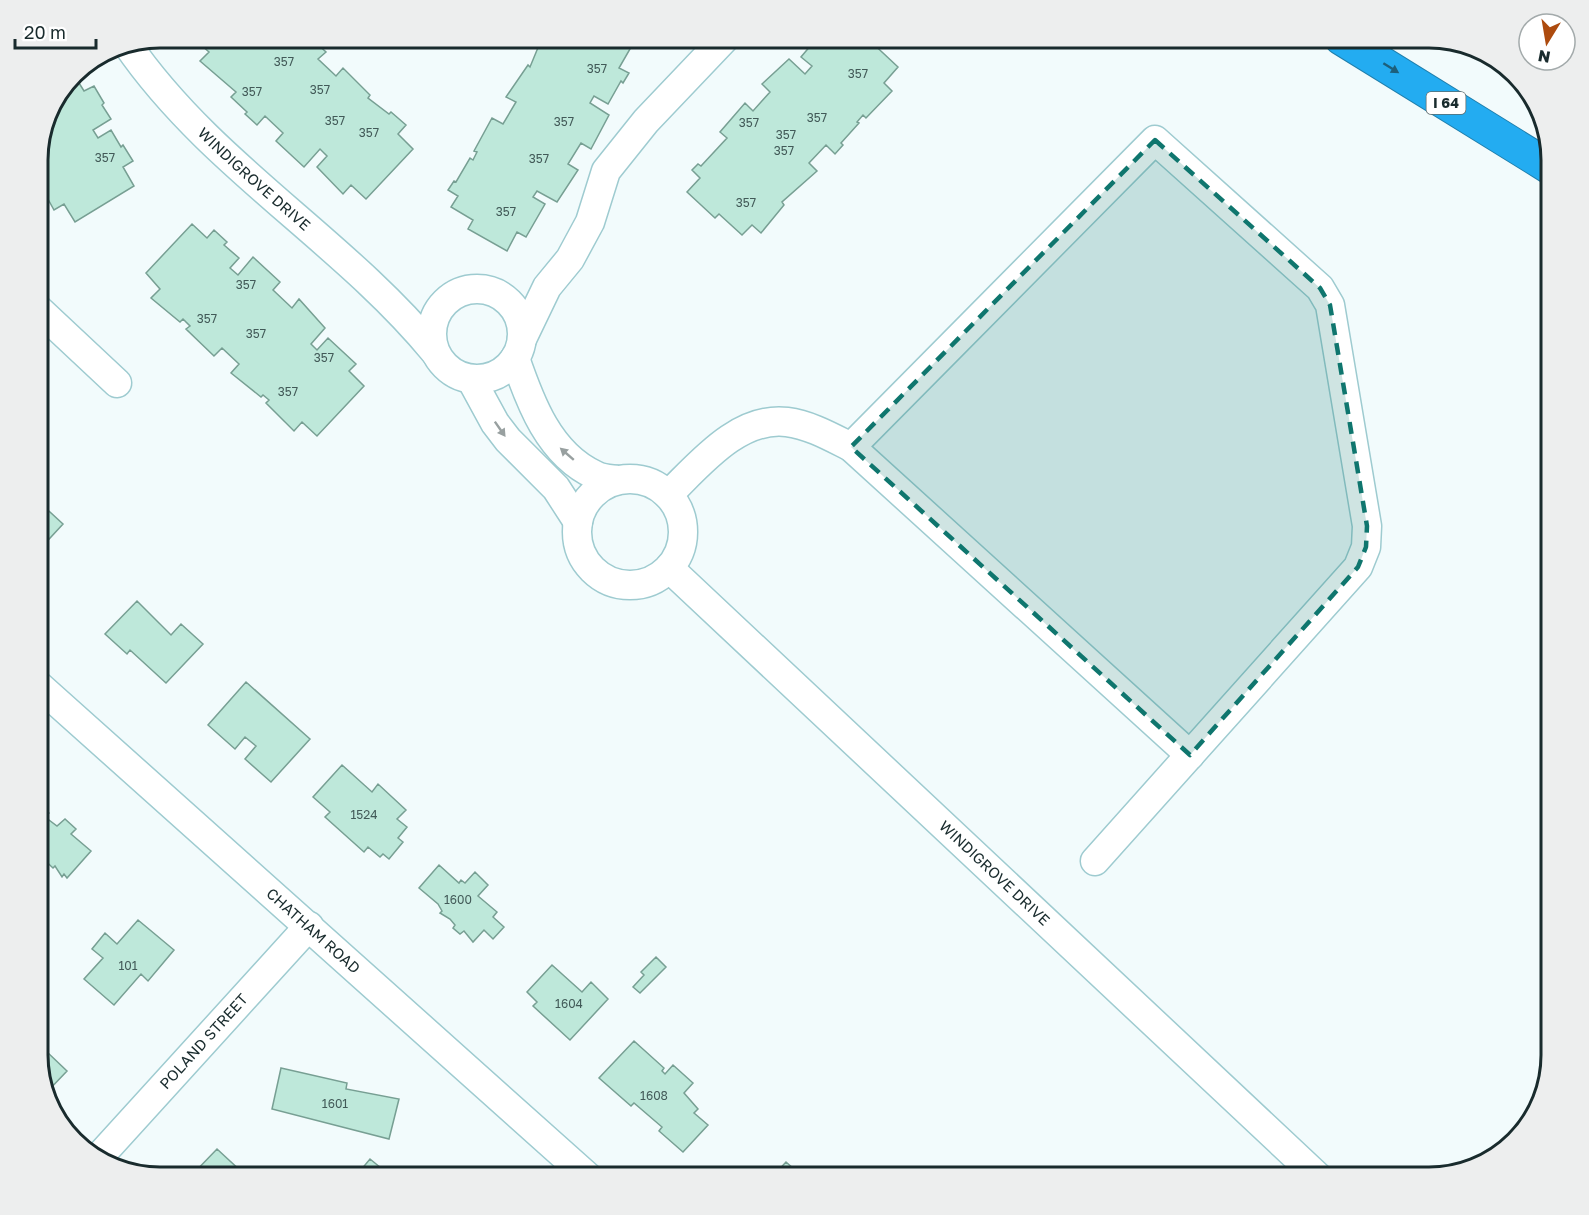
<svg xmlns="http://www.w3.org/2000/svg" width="1589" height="1215" font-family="'Golos Text',sans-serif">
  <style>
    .building { fill: #bee8da; stroke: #779f93; stroke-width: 1.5 }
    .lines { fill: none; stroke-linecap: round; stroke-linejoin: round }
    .minor-casing { stroke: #9ecbd0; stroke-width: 31 }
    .highway-casing { stroke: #207fac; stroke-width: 35 }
    .minor { stroke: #fff; stroke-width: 28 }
    .highway { stroke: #23acf1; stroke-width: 33 }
    .oneway { fill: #1d5f7b }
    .oneway2 { fill: #98a0a0 }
    .marked { fill: #0f766e; fill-opacity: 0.2; stroke: #0f766e; stroke-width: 4.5; stroke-dasharray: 12 8; stroke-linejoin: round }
    .labels { text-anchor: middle; stroke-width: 6; stroke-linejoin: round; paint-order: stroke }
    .number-label { font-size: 12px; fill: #425a58 }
    .shield { fill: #fff; stroke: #5e6b6c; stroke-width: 1.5 }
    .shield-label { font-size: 14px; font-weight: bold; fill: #192b2d }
    .street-label { font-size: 15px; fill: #192b2d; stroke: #fff }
    .rim { fill: none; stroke: #192b2d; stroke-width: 3 }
  </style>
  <rect width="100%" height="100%" fill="#f2fbfc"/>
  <!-- building -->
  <path class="building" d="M193 38 312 39 326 52 318 59 336 76 343 68 370 95 368 98 389 114 391 112 406 125 398 134 413 149 366 199 351 185 343 194 317 167 327 156 320 149 304 167 276 141 283 133 265 116 257 125 245 114 247 112 231 97 236 92 200 61 209 52Z
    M542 38H612L630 49 619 68 629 73 623 83 621 81 608 104 594 96 590 103 609 115 591 149 581 143 568 164 578 170 557 202 537 191 533 197 545 204 526 237 517 232 507 251 468 229 473 220 451 207 458 196 448 190 454 181 456 182 470 158 473 160 477 152 474 151 492 118 503 124 516 102 506 97 528 65 530 67Z
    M817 38H867L898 67 884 83 892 91 866 118 863 115 857 122 859 123 841 143 843 145 835 154 826 145 809 163 817 171 782 202 784 205 761 233 752 225 742 235 719 214 715 218 687 192 700 178 692 170 698 164 701 166 727 138 720 132 745 103 753 111 770 92 762 84 789 59 805 74 812 66 801 57Z
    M74 75 84 91 94 86 104 103 102 105 111 119 93 130 98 138 111 130 121 147 123 145 133 161 123 167 134 186 75 222 64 204 54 210 38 181V152L50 106Z
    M192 224 207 238 214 230 227 242 224 245 239 258 230 268 238 275 253 257 280 282 273 290 292 308 299 299 325 328 311 344 317 350 328 338 356 364 349 371 364 386 317 436 302 422 294 431 266 403 269 400 263 395 261 397 231 373 239 364 222 348 214 356 186 329 190 326 183 319 180 322 151 298 160 289 146 273Z
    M38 501 63 524 38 551Z
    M137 601 171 635 181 624 203 644 166 683 130 650 127 654 105 634Z
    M246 682 310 739 271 782 245 759 256 746 245 737 235 749 208 725Z
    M342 765 372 792 378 784 406 810 397 819 407 827 398 838 403 842 389 859 383 854 380 857 368 847 364 852 325 817 330 812 313 797Z
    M38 803 49 813 45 817 57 826 65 819 76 829 71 834 91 851 67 878 64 874 62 877 55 866 53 868 38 854Z
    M439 865 459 883 461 880 465 883 475 872 488 885 478 896 497 912 493 917 504 927 493 939 484 930 473 942 464 931 460 934 453 928 455 925 450 919 440 913 442 911 438 904 419 888Z
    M138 920 174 950 148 981 141 974 114 1005 84 979 103 958 92 949 105 933 117 944Z
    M656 957 666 967 640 993 633 987 644 975 641 972Z
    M552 965 582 992 591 982 608 999 570 1040 533 1006 537 1002 527 992Z
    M634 1041 664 1068 662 1071 665 1074 673 1065 693 1083 684 1093 698 1109 694 1113 708 1125 683 1152 659 1131 662 1127 634 1103 631 1106 599 1078Z
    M38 1050 42 1055 46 1051 67 1071 46 1093 38 1063Z
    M281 1068 347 1083 346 1089 399 1099 389 1139 272 1109Z
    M217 1149 244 1174 240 1177H190Z
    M370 1159 381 1168 372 1177H355Z
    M786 1162 803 1177H772Z"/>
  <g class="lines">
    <defs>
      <g id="minor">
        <path id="s1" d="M127 44C210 165 343 240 435 352"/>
        <circle cx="477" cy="334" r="45"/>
        <path d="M38 309 117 383"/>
        <path d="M522 339 547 287 570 259 590 222 606 171 646 121 725 38"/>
        <path d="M515 358C530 402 549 454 595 475 601 479 611 479 618 480"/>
        <path d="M471 379 495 423 508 440 556 488 578 522"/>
        <path d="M851 447 1155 140 1320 288 1330 305 1367 526 1366 547 1358 567 1095 861"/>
        <circle cx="630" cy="532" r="53"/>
        <path d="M668 495C699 465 738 416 787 422 810 425 831 437 851 447L1190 755"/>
        <path id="s2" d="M669 568 1318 1177"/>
        <path id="s3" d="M38 685 588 1177"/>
        <path id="s4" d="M99 1157 309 926"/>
      </g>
      <path id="highway" d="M1341 38 1551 168"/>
    </defs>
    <!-- minor casing -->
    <use href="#minor" class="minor-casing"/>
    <!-- highway casing -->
    <use href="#highway" class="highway-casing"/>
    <!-- minor -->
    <use href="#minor" class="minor"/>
    <!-- highway -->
    <use href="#highway" class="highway"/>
  </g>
  <!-- one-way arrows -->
  <defs><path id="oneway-solid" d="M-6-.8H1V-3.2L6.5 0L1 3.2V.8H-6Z" transform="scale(1.5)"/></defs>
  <use class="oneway" href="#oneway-solid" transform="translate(1391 68) rotate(32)"/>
  <g class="oneway2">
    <use href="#oneway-solid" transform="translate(500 429) rotate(55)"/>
    <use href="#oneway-solid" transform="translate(567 454) rotate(-139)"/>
  </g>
  <!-- marked area -->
  <path class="marked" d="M1155 140 1320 288 1330 305 1367 526 1366 547 1358 567 1190 755 851 447Z"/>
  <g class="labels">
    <!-- number labels -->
    <g class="number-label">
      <text x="284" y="66">357</text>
      <text x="597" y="73">357</text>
      <text x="858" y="78">357</text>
      <text x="320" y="94">357</text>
      <text x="252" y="96">357</text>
      <text x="817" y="122">357</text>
      <text x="335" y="125">357</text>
      <text x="564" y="126">357</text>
      <text x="749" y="127">357</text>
      <text x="369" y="137">357</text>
      <text x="786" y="139">357</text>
      <text x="784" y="155">357</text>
      <text x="105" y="162">357</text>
      <text x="539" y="163">357</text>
      <text x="746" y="207">357</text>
      <text x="506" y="216">357</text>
      <text x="246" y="289">357</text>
      <text x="207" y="323">357</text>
      <text x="256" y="338">357</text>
      <text x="324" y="362">357</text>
      <text x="288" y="396">357</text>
      <text x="364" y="819">1524</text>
      <text x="458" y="904">1600</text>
      <text x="128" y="970">101</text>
      <text x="569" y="1008">1604</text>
      <text x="654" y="1100">1608</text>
      <text x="335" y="1108">1601</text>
    </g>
    <!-- shield labels -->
    <rect class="shield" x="1426.5" y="92" width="39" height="22" rx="4.5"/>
    <g class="shield-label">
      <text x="1446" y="108">I 64</text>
    </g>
    <!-- street labels -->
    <g class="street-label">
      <text dy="5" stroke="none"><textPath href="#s1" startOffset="186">WINDIGROVE DRIVE</textPath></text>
      <text dy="5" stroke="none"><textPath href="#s2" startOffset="446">WINDIGROVE DRIVE</textPath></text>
      <text dy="5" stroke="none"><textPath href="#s3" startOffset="369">CHATHAM ROAD</textPath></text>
      <text dy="5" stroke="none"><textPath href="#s4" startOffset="156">POLAND STREET</textPath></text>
    </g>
  </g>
  <!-- crop -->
  <path d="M0 0H1589V1215H0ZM160 48H1429A112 112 0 0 1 1541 160V1055A112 112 0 0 1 1429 1167H160A112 112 0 0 1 48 1055V160A112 112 0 0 1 160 48Z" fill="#edeeee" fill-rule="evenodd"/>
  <path class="rim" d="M160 48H1429A112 112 0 0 1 1541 160V1055A112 112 0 0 1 1429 1167H160A112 112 0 0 1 48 1055V160A112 112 0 0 1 160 48Z"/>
  <!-- north arrow -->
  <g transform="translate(1547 42) rotate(191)"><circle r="28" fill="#ffffff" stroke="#a3aaab" stroke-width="1.5"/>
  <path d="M0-4.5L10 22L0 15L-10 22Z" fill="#ad4b0e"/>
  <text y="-9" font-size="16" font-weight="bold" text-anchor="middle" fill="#192b2d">N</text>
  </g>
  <!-- scale -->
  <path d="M15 39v9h81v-9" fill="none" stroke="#192b2d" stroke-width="3"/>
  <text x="24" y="39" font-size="18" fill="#192b2d" stroke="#ffffff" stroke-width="4.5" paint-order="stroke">20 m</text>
</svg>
